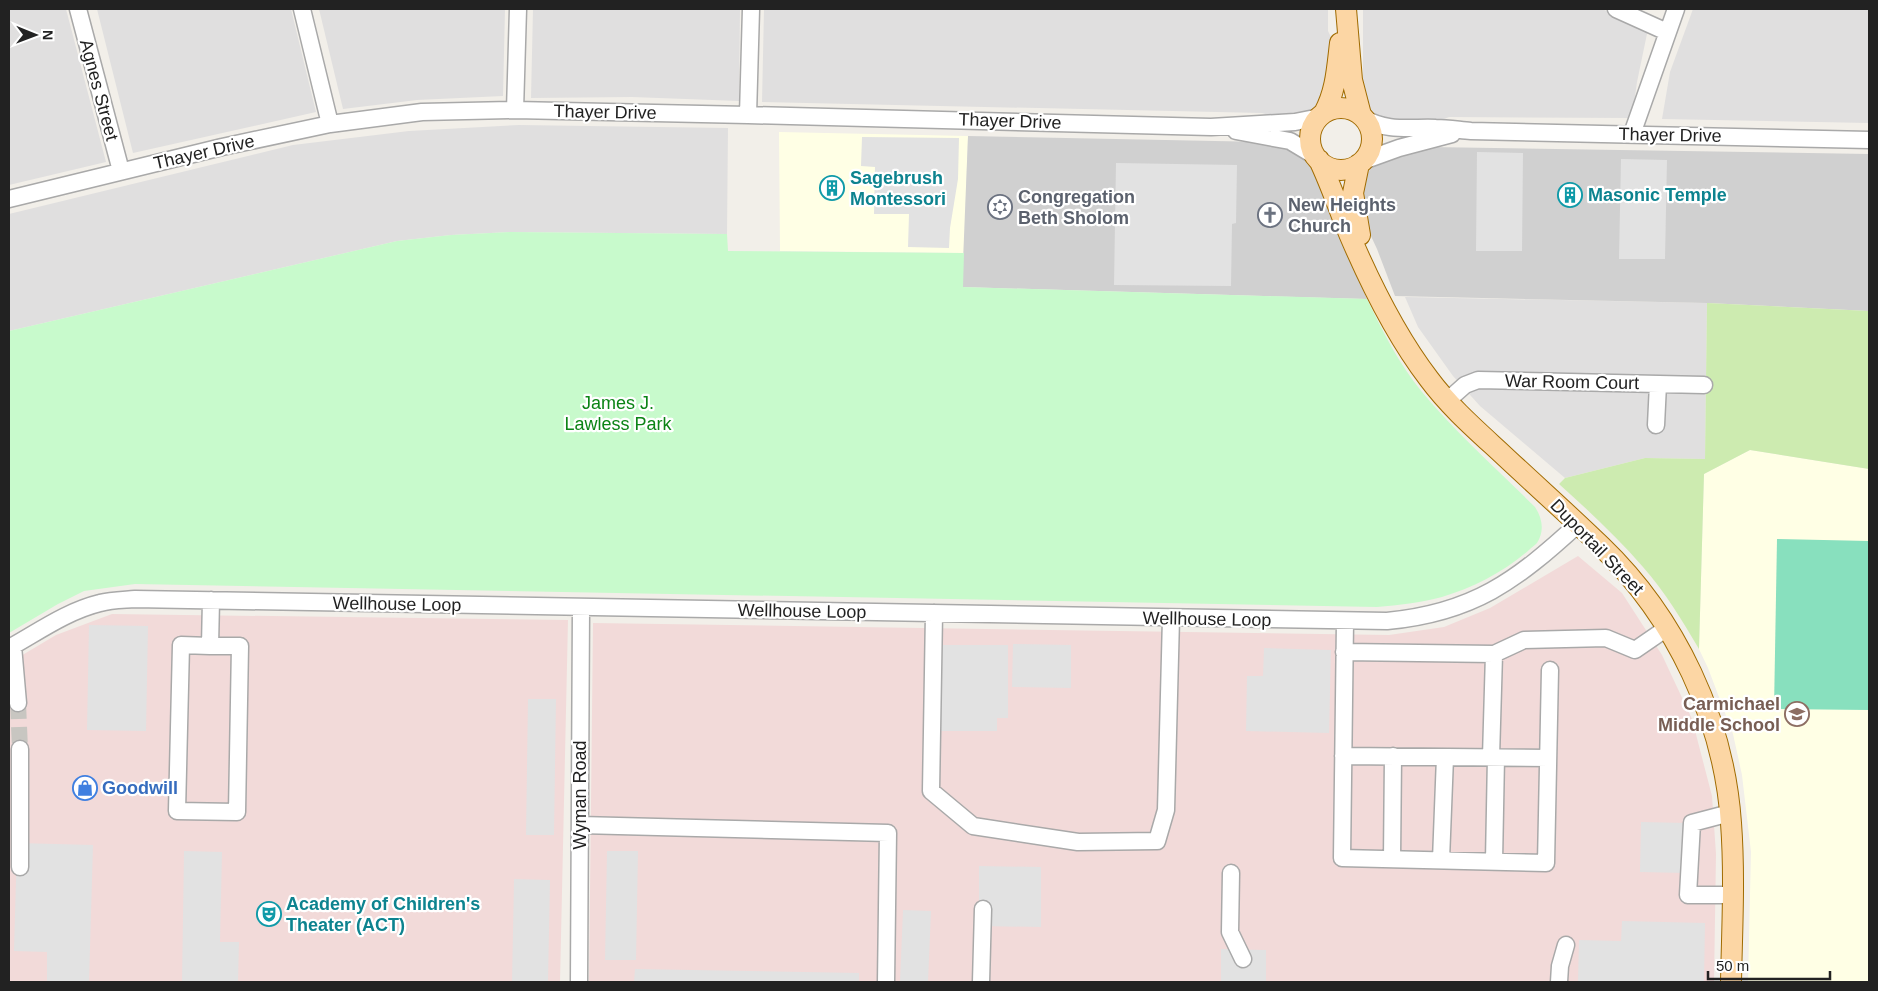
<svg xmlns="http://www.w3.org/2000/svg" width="1878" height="991" font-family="Helvetica,sans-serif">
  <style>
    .residential { fill: #e0dfdf }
    .commercial { fill: #f2dad9 }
    .education { fill: #ffffe5 }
    .religious { fill: #d0d0d0 }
    .grass { fill: #cdebb0 }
    .park { fill: #c8facc }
    .pitch { fill: #88e0be }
    .parking { fill: #e2e2e2 }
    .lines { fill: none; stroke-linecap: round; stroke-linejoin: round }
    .minor-tunnel { stroke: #c8c6c1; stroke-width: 16; stroke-dasharray: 16 8; stroke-linecap: butt }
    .minor-casing { stroke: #a9a9a9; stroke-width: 19 }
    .major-casing { stroke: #a06b00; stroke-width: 22 }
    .minor { stroke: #fff; stroke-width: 16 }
    .major { stroke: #fcd6a4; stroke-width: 20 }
    .labels { text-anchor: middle; stroke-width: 4.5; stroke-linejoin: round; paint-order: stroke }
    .street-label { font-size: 18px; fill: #222; stroke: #fff }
    .culture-label { font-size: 18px; font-weight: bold; fill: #0d838f; stroke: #fff; text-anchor: start }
    .worship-label { font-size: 18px; font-weight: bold; fill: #5b616d; stroke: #fff; text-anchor: start }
    .park-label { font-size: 18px; fill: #0c8416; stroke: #fff }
    .education-label { font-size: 18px; font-weight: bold; fill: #785e54; stroke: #fff; text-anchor: end }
    .shop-label { font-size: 18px; font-weight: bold; fill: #366cbe; stroke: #fff; text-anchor: start }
  </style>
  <rect width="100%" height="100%" fill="#f2efe9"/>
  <!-- residential -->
  <path class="residential" d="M9 9H66L106 162 9 185Z
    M97 9H291L316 112 133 153Z
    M319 9H505L503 96 417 100 343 109Z
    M533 9H740L739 101 632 97 531 98Z
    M764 9H1328V31L1334 43 1323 103 1311 113 1279 118 1262 113 762 102Z
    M1363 9H1602L1648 29 1637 82 1632 118 1449 117 1434 123 1388 121 1371 111 1363 94Z
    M1693 9H1869V123L1662 119 1670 72Z
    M519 125 728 128 727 234 510 232 451 235 397 241 9 331V214L293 145 409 131Z
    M1405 297 1707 303 1705 459 1645 458 1565 478 1480 406 1453 376 1418 327Z"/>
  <!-- commercial -->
  <path class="commercial" d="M1578 556 1622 593 1662 655 1692 719 1712 796 1716 854 1714 982H589L593 623 1389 635 1444 627 1490 608Z
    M112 614 568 620 560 982H9V663L56 635Z"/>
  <!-- education -->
  <path class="education" d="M779 132 968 136 964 253 780 251Z
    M1750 450 1869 469V982H1748L1751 852 1742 775 1733 734 1708 668 1699 649 1704 474Z"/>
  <!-- religious -->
  <path class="religious" d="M968 136 1265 142 1289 146 1305 157 1320 175 1346 249 1367 299 962 287Z
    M1431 147 1869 154V311L1707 303 1395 296 1377 249 1363 219 1358 191 1371 167Z"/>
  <!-- grass -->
  <path class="grass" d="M1707 303 1869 311V469L1750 450 1704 474 1699 649C1682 620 1665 592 1643 567 1617 537 1588 510 1559 484L1565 478 1645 458 1705 459Z"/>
  <!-- park -->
  <path class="park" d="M510 232 727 234 728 251 964 253 963 287 1367 299C1383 332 1399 364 1422 392 1455 432 1498 470 1535 507 1542 518 1545 530 1537 543 1535 545 1531 548 1529 550 1504 572 1473 588 1442 597 1420 603 1399 605 1377 607L135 584 84 591 58 604 9 633V331L397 241 451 235Z"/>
  <!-- pitch -->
  <path class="pitch" d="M1777 539 1869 541V710L1774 709Z"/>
  <!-- parking -->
  <path class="parking" d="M862 137 959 138 958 179 950 228 949 248 908 247 909 214H874L875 167 861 166Z
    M1477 152 1523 153 1522 251H1476Z
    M1621 159 1667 160 1665 259H1619Z
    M1116 163 1237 165 1236 223 1232 224 1231 286 1114 285Z
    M89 625 148 626 146 731 87 730Z
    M1013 644 1071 645V688L1012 687Z
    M940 645H1008V718H997V731H940Z
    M1264 648 1331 650 1329 733 1246 731 1247 676H1263Z
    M528 699H556L554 835H526Z
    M1641 822 1686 823 1685 873 1640 872Z
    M17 843 93 845 89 982H47V952L14 951Z
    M184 851 222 852 220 942H239L238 982H182Z
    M607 851H638L636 960H605Z
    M979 866 1041 867V927L979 926Z
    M514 879 550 880 548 982H512Z
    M903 910 931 911 928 982H900Z
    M1622 921 1705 923 1704 982 1578 981 1579 940 1621 941Z
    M1221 949 1266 950V982H1221Z
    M635 969 859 973V982H608H634Z"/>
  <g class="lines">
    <!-- minor-tunnel -->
    <path class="minor-tunnel" d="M18 703 20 749"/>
    <defs>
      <path id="minor" d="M78 9 121 171
        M302 9 330 124
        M1616 9 1667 32
        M515 110 518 9
        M748 115 751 9
        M1364 118C1386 132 1411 127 1436 128 1448 128 1459 130 1471 131L1869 140
        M1236 131 1290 141 1315 156
        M1632 134 1676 9
        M1363 161 1399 148 1452 134
        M9 199 222 147 330 124 422 112 515 110 748 115 1211 127 1295 122 1320 117
        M1447 401 1465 385 1478 380 1704 385
        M1656 425 1658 384
        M934 613 931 791 973 826 1078 842 1157 841 1166 810 1171 618
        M1345 621 1342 858 1546 863 1550 670
        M13 646 18 703
        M210 646 181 645 177 811 237 812 240 646H210L211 600
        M9 648C38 632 67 611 100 603 111 600 123 600 135 599L1387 621C1473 613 1516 581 1578 524
        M1344 652 1494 654 1524 640 1606 638 1635 650 1667 628
        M1343 756 1548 758
        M1491 757 1494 654
        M1730 813 1692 823 1688 895H1732
        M580 825 888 833 886 982
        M1392 859 1393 756
        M1441 860 1445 757
        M1494 861 1496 757
        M20 867V749
        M1231 873 1230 932 1243 959
        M579 982 581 607
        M981 982 983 909
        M1559 982 1560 966 1566 945"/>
      <path id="major" d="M1346 9 1352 80 1361 115
        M1310 139a31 31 0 1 1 62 0a31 31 0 1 1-62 0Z
        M1324 113C1336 91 1337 68 1340 43
        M1319 160C1331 185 1339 210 1350 236 1371 285 1396 336 1429 379 1449 406 1474 428 1499 451 1533 483 1568 514 1601 546 1676 618 1724 720 1731 823 1735 876 1732 930 1731 982
        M1359 164 1353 193 1360 235"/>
    </defs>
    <!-- minor casing -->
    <use href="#minor" class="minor-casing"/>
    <!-- major casing -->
    <use href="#major" class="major-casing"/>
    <!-- minor -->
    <use href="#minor" class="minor"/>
    <!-- major -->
    <use href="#major" class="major"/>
  </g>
  <!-- icons -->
  <defs>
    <symbol id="building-ring" viewBox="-11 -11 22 22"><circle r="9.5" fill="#fff" stroke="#0f9aa8" stroke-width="1.5"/><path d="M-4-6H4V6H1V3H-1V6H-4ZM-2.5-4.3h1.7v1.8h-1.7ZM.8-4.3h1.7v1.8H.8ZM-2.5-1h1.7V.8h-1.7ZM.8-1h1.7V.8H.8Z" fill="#0f9aa8"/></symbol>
    <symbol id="synagogue-ring" viewBox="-11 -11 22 22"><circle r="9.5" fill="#fff" stroke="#6b7280" stroke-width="1.5"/><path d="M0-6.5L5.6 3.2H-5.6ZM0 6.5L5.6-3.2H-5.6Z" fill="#6b7280"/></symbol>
    <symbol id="church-ring" viewBox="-11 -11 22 22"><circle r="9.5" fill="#fff" stroke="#6b7280" stroke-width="1.5"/><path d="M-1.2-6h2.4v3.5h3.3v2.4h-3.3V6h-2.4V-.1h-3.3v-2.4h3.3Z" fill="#6b7280"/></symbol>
    <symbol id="school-ring" viewBox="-11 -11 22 22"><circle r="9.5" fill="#fff" stroke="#8d6e63" stroke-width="1.5"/><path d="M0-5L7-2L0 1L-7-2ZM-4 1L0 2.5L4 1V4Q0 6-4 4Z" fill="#8d6e63"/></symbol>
    <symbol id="shop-ring" viewBox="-11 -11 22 22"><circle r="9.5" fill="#fff" stroke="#3f7fe0" stroke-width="1.5"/><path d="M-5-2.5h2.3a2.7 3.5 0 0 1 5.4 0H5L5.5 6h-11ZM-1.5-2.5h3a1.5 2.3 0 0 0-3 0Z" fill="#3f7fe0"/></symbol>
    <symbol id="theatre-ring" viewBox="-11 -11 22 22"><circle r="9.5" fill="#fff" stroke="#0f9aa8" stroke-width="1.5"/><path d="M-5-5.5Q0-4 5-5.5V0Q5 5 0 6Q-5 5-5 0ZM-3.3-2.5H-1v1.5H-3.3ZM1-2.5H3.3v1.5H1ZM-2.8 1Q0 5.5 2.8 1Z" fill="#0f9aa8"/></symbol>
  </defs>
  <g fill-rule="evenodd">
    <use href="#building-ring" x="818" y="174" width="28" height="28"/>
    <use href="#building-ring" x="1556" y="181" width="28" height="28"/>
    <use href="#synagogue-ring" x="986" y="193" width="28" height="28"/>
    <use href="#church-ring" x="1256" y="201" width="28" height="28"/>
    <use href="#school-ring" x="1783" y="700" width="28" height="28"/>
    <use href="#shop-ring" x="71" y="774" width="28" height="28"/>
    <use href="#theatre-ring" x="255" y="900" width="28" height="28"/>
  </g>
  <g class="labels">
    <!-- street labels -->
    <g class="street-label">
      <text transform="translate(99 90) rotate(75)" y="6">Agnes Street</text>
      <text transform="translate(605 112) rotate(1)" y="6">Thayer Drive</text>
      <text transform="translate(1010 121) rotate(2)" y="6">Thayer Drive</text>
      <text transform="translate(1670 135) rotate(1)" y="6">Thayer Drive</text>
      <text transform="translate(204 152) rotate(-13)" y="6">Thayer Drive</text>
      <text transform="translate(1572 382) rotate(1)" y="6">War Room Court</text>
      <text transform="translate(1597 547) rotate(46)" y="6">Duportail Street</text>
      <text transform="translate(397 604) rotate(1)" y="6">Wellhouse Loop</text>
      <text transform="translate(802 611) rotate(1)" y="6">Wellhouse Loop</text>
      <text transform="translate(1207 619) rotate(1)" y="6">Wellhouse Loop</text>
      <text transform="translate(580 795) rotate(-90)" y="6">Wyman Road</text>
    </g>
    <!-- culture labels -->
    <g class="culture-label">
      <text x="850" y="184">Sagebrush<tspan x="850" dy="21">Montessori</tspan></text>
      <text x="1588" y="201">Masonic Temple</text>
      <text x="286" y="910">Academy of Children's<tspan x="286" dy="21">Theater (ACT)</tspan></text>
    </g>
    <!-- worship labels -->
    <g class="worship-label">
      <text x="1018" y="203">Congregation<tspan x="1018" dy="21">Beth Sholom</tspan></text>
      <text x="1288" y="211">New Heights<tspan x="1288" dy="21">Church</tspan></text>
    </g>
    <!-- park labels -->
    <g class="park-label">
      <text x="618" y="409">James J.<tspan x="618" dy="21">Lawless Park</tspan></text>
    </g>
    <!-- education labels -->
    <g class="education-label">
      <text x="1780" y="710">Carmichael<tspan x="1780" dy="21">Middle School</tspan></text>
    </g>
    <!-- shop labels -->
    <g class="shop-label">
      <text x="102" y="794">Goodwill</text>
    </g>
  </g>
  <!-- border -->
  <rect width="1878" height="991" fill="none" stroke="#222222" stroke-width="20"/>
  <!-- north arrow -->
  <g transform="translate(35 35) rotate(91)" stroke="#ffffff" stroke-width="4" paint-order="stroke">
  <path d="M0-4L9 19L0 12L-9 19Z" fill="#222222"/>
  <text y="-8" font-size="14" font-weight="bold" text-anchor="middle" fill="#222222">N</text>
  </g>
  <!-- scale -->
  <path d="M1708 971v8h122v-8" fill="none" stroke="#222222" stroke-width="2.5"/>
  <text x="1716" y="971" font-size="15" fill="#222222" stroke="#ffffff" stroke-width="4" paint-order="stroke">50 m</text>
</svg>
